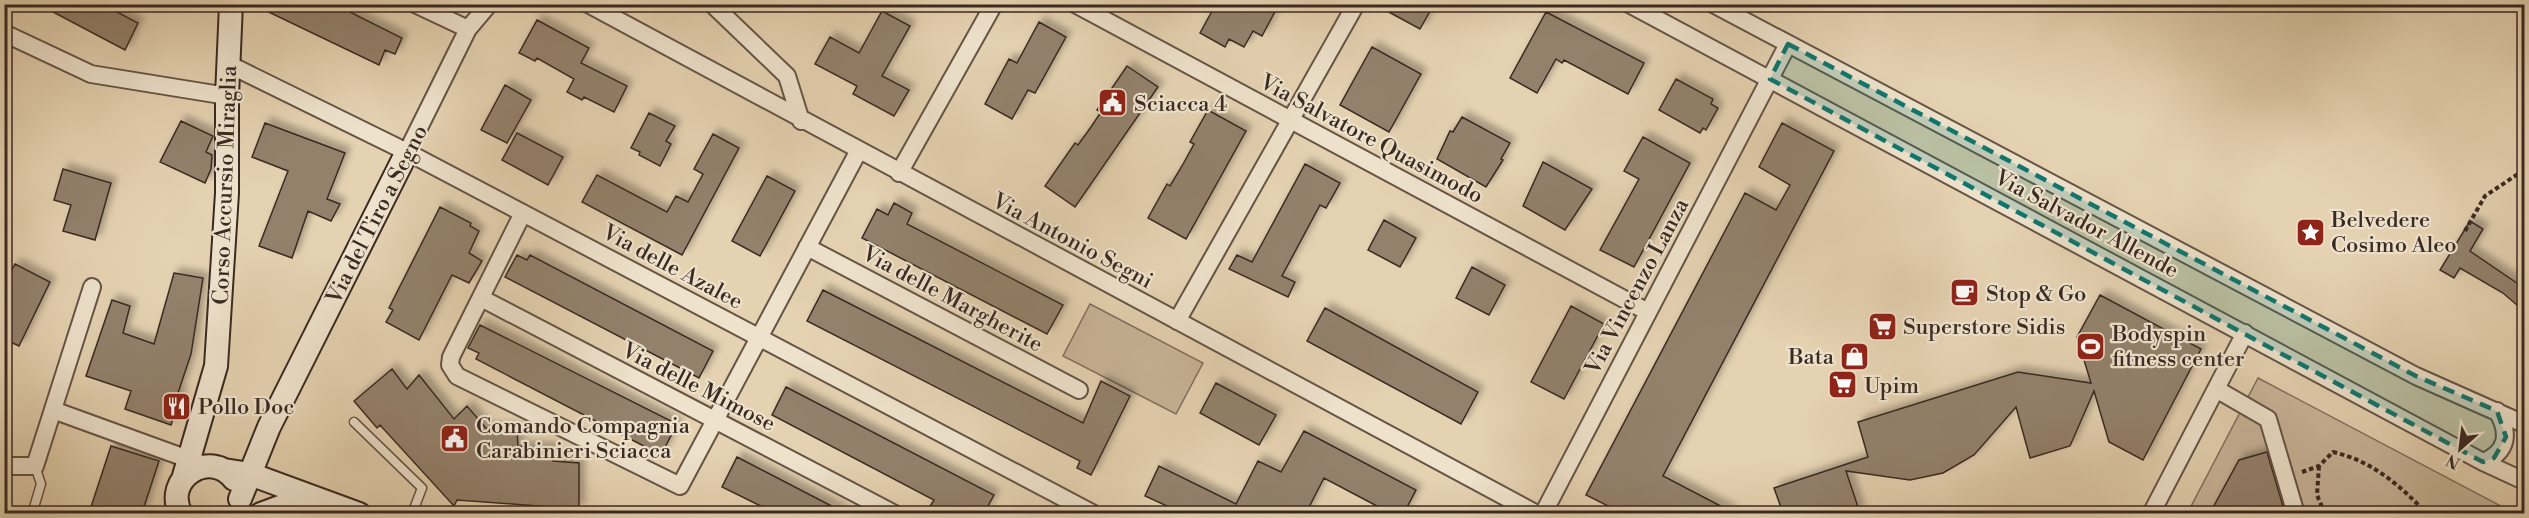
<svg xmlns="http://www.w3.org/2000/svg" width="2529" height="518" font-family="'Libre Bodoni',serif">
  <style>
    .green { fill: #c8b599; stroke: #81705e; stroke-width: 1.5 }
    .building { fill: #93816c; stroke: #3a2a22; stroke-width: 1.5; filter: url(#shadow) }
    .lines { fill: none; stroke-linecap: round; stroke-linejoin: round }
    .lane-casing { stroke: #655446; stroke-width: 11 }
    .street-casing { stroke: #655446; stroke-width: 20 }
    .secondary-casing { stroke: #3a2a22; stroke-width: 26 }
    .path { stroke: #3a2a22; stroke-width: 4; stroke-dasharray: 4.5 3; stroke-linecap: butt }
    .lane { stroke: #eee2cc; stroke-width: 8 }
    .street { stroke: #eee2cc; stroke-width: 16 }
    .secondary { stroke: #eee2cc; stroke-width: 22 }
    .marked { fill: #0f766e; fill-opacity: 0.2; stroke: #0f766e; stroke-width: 4.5; stroke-dasharray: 12 8; stroke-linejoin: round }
    .labels { text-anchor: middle; stroke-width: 4.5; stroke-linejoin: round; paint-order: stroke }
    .poi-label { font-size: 22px; fill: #3a2a22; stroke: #eee2cc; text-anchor: start }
    .street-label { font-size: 22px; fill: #3a2a22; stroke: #eee2cc }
  </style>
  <defs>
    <filter id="shadow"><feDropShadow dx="5.5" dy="-5.5" stdDeviation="3" flood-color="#0004"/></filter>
  </defs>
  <rect width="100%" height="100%" fill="#e5d2b1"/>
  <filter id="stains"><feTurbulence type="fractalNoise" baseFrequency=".00333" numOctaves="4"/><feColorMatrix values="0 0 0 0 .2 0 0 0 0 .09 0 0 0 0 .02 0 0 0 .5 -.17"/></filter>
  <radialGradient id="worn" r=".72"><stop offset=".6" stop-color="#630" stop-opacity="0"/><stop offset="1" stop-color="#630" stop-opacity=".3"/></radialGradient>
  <!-- green -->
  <path class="green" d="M1090 304 1203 363 1176 414 1063 356Z
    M2258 378 2514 513 2187 514Z"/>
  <!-- building -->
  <path class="building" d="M38 4H102L138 23 125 50Z
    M252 4H334L402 38 395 54 385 50 379 65Z
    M1216 4H1279L1262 36 1253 31 1244 47 1229 39 1225 47 1200 33Z
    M1374 4H1434L1420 29Z
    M882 11 910 26 882 76 909 90 894 116 853 94 857 86 815 64 830 37 859 53Z
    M1546 12 1644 63 1628 94 1564 60 1562 63 1556 59 1537 93 1510 78Z
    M537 20 589 48 581 63 627 86 614 112 584 97 582 100 567 92 574 79 537 58 535 61 519 53Z
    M1039 22 1066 37 1035 93 1028 90 1012 119 985 104 1009 59 1017 63Z
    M1372 47 1421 74 1389 132 1340 105Z
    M1127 66 1158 87 1075 207 1045 186 1075 143 1078 145 1091 127 1101 112 1097 110Z
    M1676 79 1713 99 1711 104 1718 108 1706 130 1703 128 1700 133 1659 110Z
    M505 85 531 100 507 143 481 130Z
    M1208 110 1246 131 1186 239 1148 218 1167 184 1170 186 1182 166 1194 144 1190 142Z
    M649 113 675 126 666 141 671 144 660 166 639 155 640 152 631 148Z
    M1462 117 1510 143 1501 159 1503 160 1486 187 1437 159 1450 131 1453 132Z
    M181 121 213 136 206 152 212 155 211 169 205 183 160 162Z
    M265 123 345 153 327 199 340 204 331 221 308 211 292 258 259 246 288 171 252 157Z
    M1782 123 1834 151 1663 476 1734 513H1622L1586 495 1745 193 1776 210 1790 185 1759 167Z
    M517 133 563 157 548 185 502 160Z
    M713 134 739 148 682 255 582 202 597 175 667 212 676 196 688 202 703 174 694 169Z
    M1643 137 1690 163 1634 267 1600 250 1639 179 1624 171Z
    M1543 162 1592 189 1565 230 1523 206Z
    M1305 164 1340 183 1326 208 1320 205 1282 276 1295 282 1288 297 1229 269 1237 255 1252 262Z
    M63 169 111 183 95 240 63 231 71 205 54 200Z
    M767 176 795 191 760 256 732 241Z
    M894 203 912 213 907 224 1063 305 1047 334 862 238 877 209 888 215Z
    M440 207 471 223 470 226 479 231 469 253 482 261 469 283 452 275 419 340 386 322 393 310 389 308Z
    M1384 220 1416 238 1400 267 1368 250Z
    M2470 221 2483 229 2470 251 2524 288V311L2503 293 2460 268 2454 278 2440 270Z
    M517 255 527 260 530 255 713 351 699 378 505 277Z
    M15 264 50 282 19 346 4 339V284Z
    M1472 267 1505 285 1489 315 1456 298Z
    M174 273 203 278 191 354 178 393 181 394 171 425 125 409 131 391 86 376 112 300 130 306 123 333 154 344Z
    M823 290 1083 423 1101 381 1130 396 1091 475 1077 468 1080 461 807 321Z
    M2100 295 2201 349 2143 460 2109 442 2094 391 2070 446 2030 458 2016 407 1974 455 1943 473 1910 480 1846 471 1860 513H1783L1774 488 1868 457 1858 422 2018 372 2091 383 2077 337Z
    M1571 306 1604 324 1564 399 1531 382Z
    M1325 308 1478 392 1461 424 1307 341Z
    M480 325 677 424 661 455 476 359 479 353 468 348Z
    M392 369 407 389 419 375 454 419 467 406 486 428 517 429 518 446 553 448V461L579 463V509L457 500 454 506 380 425 377 428 354 401Z
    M1216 383 1276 415 1259 445 1200 413Z
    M786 387 994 495 984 513H926L934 500 772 415Z
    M1304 431 1416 490 1404 513H1390L1324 478 1306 513H1182L1145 496 1159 466 1236 504 1258 461 1281 472Z
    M111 446 159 461 142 513H89Z
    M2267 452 2285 513H2210L2239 460Z
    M737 457 845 513H775L722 487Z"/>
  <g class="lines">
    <defs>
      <path id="lane" d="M354 422 422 488 412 514
        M32 514 41 484 35 466"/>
      <path id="street" d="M415 4 468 29
        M588 4 1537 514
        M712 4 787 76 801 121
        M1075 4 1648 312
        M1629 4 2483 462 2524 481
        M1713 4 2416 376 2524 424
        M4 33 91 74 227 96
        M228 64 407 152 1094 514
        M407 152 468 29 489 4
        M899 173 994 4
        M523 213 451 357 450 365 457 376 680 486 858 152
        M807 247 1079 390
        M481 298 895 514
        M1177 321 1356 4
        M2216 389 2268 419 2296 514
        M53 410 199 463
        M2483 462C2508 452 2510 433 2497 411
        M4 466H35L92 287
        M1543 514 1788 44
        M2151 514 2245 333"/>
      <path id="secondary" d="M224 470 250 474 359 514
        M184 476 216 366 227 193V96L231 4
        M240 499 269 427 407 152
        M181 514C162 479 210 448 234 479
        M261 514 288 504 318 503"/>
    </defs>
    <!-- lane casing -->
    <use href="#lane" class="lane-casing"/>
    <!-- street casing -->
    <use href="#street" class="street-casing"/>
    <!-- secondary casing -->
    <use href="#secondary" class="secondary-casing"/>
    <!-- path -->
    <path class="path" d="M2465 231 2485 196 2518 174 2524 173
      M2319 466 2317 495 2325 514
      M2302 472 2319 466 2333 452C2372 461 2400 485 2427 514"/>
    <!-- lane -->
    <use href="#lane" class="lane"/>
    <!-- street -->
    <use href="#street" class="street"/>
    <!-- secondary -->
    <use href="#secondary" class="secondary"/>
  </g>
  <!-- marked area -->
  <path class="marked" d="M1788 44 2416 376 2497 411 2506 437 2494 458 2483 462 1770 79Z"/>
  <!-- icons -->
  <defs>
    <symbol id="civic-square" viewBox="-11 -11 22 22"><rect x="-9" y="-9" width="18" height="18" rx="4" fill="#8f2418" stroke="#eee2cc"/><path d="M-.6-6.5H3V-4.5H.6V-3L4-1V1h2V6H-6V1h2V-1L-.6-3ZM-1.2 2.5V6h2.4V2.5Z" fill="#fff"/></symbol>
    <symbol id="sight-square" viewBox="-11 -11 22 22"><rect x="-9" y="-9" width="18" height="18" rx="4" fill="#8f2418" stroke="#eee2cc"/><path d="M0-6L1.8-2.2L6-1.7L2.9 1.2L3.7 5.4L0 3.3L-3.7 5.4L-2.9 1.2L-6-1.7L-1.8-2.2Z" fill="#fff"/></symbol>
    <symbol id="cafe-square" viewBox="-11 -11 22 22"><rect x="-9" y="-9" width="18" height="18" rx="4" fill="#8f2418" stroke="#eee2cc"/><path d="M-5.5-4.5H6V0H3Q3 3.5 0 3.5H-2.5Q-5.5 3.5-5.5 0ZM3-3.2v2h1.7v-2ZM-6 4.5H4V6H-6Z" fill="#fff"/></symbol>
    <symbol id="supermarket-square" viewBox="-11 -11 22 22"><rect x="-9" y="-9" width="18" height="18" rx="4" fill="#8f2418" stroke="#eee2cc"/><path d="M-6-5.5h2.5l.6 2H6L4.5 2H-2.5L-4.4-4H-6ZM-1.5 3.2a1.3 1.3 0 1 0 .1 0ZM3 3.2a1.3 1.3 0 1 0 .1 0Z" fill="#fff"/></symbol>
    <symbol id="stadium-square" viewBox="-11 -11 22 22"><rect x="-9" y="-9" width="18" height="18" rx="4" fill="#8f2418" stroke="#eee2cc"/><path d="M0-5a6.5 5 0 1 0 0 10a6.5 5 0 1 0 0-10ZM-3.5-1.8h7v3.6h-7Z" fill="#fff"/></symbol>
    <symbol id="shop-square" viewBox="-11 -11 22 22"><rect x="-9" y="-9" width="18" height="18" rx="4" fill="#8f2418" stroke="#eee2cc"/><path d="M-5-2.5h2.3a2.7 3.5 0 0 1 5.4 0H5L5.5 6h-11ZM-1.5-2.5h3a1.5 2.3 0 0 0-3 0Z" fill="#fff"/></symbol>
    <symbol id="restaurant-square" viewBox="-11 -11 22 22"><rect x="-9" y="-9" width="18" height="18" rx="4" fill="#8f2418" stroke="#eee2cc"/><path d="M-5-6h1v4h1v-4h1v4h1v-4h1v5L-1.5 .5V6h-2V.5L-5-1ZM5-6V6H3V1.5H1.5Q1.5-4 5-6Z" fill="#fff"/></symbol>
  </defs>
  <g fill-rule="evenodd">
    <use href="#civic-square" x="1096" y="86" width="33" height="33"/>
    <use href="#sight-square" x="2294" y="216" width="33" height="33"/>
    <use href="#cafe-square" x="1948" y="276" width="33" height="33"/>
    <use href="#supermarket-square" x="1866" y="310" width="33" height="33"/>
    <use href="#stadium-square" x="2074" y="330" width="33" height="33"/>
    <use href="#shop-square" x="1838" y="340" width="33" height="33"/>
    <use href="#supermarket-square" x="1826" y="368" width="33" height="33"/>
    <use href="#restaurant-square" x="160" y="390" width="33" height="33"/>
    <use href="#civic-square" x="438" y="422" width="33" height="33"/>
  </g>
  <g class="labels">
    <!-- poi labels -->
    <g class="poi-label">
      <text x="1134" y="111">Sciacca 4</text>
      <text x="2331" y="227">Belvedere<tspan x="2331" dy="25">Cosimo Aleo</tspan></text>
      <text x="1986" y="301">Stop &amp; Go</text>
      <text x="1903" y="334">Superstore Sidis</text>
      <text x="2112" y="341">Bodyspin<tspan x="2112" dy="25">fitness center</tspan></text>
      <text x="1834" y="364" text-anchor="end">Bata</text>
      <text x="1864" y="393">Upim</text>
      <text x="198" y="414">Pollo Doc</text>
      <text x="476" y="433">Comando Compagnia<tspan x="476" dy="25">Carabinieri Sciacca</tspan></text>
    </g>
    <!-- street labels -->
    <g class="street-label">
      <text transform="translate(1372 138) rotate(28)" y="8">Via Salvatore Quasimodo</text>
      <text transform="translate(224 185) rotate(-88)" y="8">Corso Accursio Miraglia</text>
      <text transform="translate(376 214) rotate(-63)" y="8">Via del Tiro a Segno</text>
      <text transform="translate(2087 223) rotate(28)" y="8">Via Salvador Allende</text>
      <text transform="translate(1073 240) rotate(28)" y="8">Via Antonio Segni</text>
      <text transform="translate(673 266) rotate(28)" y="8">Via delle Azalee</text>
      <text transform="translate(1636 286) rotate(-62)" y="8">Via Vincenzo Lanza</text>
      <text transform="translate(953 298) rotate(28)" y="8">Via delle Margherite</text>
      <text transform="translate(699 386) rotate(27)" y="8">Via delle Mimose</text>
    </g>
  </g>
  <!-- margin -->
  <rect width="2529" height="518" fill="none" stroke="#e5d2b1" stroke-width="24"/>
  <rect x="6" y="6" width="2517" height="506" fill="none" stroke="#3a2a22" stroke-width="3"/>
  <rect x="12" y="12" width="2505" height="494" fill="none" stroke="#3a2a22" stroke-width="1.5"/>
  <!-- north arrow -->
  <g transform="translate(2460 449) rotate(208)" stroke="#eee2cc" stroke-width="4.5" paint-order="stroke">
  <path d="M0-4.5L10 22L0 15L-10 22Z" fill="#3a2a22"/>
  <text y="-9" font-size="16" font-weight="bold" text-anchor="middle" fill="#3a2a22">N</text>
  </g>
  <rect width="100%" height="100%" filter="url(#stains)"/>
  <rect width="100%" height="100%" fill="url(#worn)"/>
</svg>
